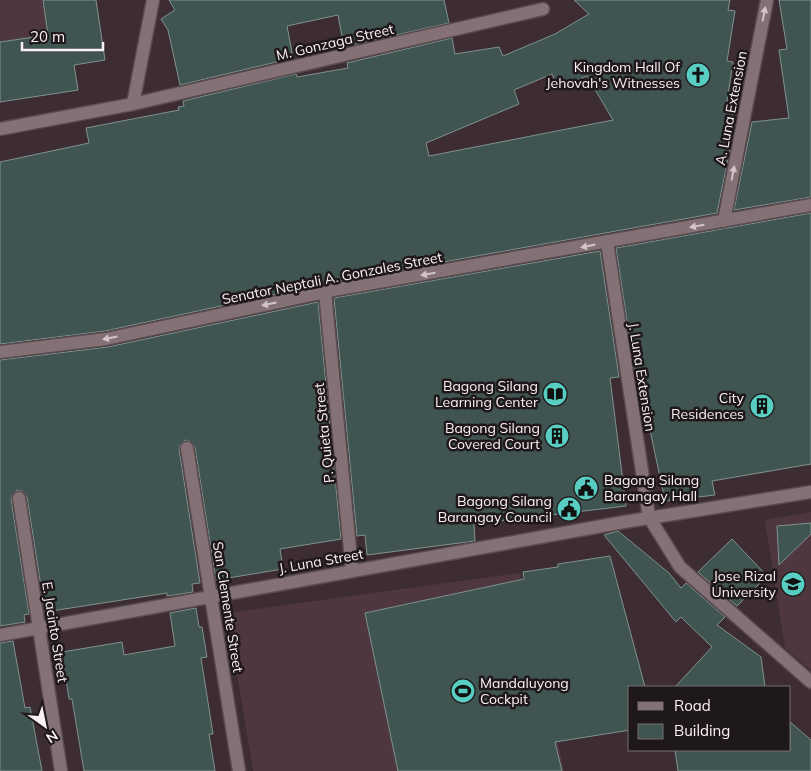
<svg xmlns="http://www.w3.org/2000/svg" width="811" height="771" font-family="Mulish,sans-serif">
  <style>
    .built { fill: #4e373e }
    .building { fill: #405451; stroke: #7e938f; fill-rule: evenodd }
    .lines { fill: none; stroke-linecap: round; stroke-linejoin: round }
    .street-casing { stroke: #584a4e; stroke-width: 15 }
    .street { stroke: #847176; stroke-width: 12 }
    .oneway { fill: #d1c4c7 }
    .labels { text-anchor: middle; stroke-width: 5; stroke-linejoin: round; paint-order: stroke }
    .street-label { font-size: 14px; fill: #fbf0f3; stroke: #1f181a }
    .poi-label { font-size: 14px; fill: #fbf0f3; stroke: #1f181a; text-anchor: end }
  </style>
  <rect width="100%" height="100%" fill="#3d2d32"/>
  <!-- built -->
  <path class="built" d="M0 0H96L105 60 75 65 78 90 0 102Z
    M811 512V670L785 648 765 520Z
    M520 573 564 771H253L227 613Z"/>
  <!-- building -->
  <path class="building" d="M43 0H96L105 60 74 65 78 90 0 102V42L48 35Z
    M169 0H444L449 23 344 47 338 15 287 26 293 58 180 85 168 30 161 19 175 10Z
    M574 0H730L728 10 735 11 727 61 733 62 727 101 735 102 731 124H735L717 213 337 281 105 331 0 344V162L89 143 86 128 179 110 178 107 184 106 183 101 296 74 297 77 348 68 347 63 452 38 455 54 499 47 503 56 555 34 589 14ZM552 74 558 88 587 76 613 120 429 156 426 143 519 104 514 90Z
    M779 0H811V197L734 210 752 122 789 118 779 50 787 49Z
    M811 213V464L712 481 715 495 665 501 638 373 635 374 616 248Z
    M600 251 619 377 610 378 626 506 474 524 475 541 367 555 365 535 357 536 334 298Z
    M318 302 341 539 280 549 283 569 216 580 195 447 190 441 185 440 180 445 179 449 200 583 192 584 193 592 167 596V593L45 612 27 497 22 491 17 490 12 495 11 499 29 614 24 615 25 622 0 626V360L108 347Z
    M811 523V534L779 565 777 526Z
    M618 531 669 573 681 588 686 583 725 617 717 625 761 657 765 687H675L712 647 681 617 676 622 604 535Z
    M732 539 767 576 737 606 698 572Z
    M610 556 645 687H630V730L555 742 562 771H398L365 613 524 579 523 572 558 567V564Z
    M196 608 199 627H202L207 657 201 658 213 734H209L215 771H84L72 699H69L62 652 122 642 124 655 175 646 170 613Z
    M13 641 25 708 30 707 42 771H0V643Z
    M790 722 811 740V771H678L675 750H790Z"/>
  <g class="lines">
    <defs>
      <path id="street" d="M133 104 153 0
        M0 129 133 104 543 9
        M724 221 767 0
        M607 242 649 517 680 567 811 682
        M325 292 352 570
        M0 352 106 339 339 289 811 205
        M187 448 239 771
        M19 498 61 771
        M0 635 624 522 811 492"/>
    </defs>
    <!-- street casing -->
    <use href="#street" class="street-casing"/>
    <!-- street -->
    <use href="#street" class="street"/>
  </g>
  <!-- one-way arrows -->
  <defs><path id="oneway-solid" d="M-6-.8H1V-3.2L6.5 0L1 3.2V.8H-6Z" transform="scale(1.25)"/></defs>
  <g class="oneway">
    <use href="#oneway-solid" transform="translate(764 14) rotate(-79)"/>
    <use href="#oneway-solid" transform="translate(733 173) rotate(-79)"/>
    <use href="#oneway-solid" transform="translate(697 226) rotate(170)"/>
    <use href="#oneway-solid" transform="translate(588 246) rotate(168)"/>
    <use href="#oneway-solid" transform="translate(428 274) rotate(170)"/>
    <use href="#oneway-solid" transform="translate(269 304) rotate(168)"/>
    <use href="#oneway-solid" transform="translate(110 338) rotate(169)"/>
  </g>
  <!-- icons -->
  <defs>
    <symbol id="church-disc" viewBox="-11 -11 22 22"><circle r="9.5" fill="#57cec1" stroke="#1f181a"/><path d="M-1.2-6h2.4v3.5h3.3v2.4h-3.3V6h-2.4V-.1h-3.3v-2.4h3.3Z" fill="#111"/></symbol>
    <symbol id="library-disc" viewBox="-11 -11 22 22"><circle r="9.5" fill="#57cec1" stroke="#1f181a"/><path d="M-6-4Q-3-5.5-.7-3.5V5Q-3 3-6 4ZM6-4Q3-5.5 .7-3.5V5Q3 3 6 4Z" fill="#111"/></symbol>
    <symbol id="building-disc" viewBox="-11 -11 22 22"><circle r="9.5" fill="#57cec1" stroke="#1f181a"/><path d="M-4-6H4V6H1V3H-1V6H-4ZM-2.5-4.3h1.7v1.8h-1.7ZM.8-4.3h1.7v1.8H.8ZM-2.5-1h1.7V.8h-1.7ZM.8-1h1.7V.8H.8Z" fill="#111"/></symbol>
    <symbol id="civic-disc" viewBox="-11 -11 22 22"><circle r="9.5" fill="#57cec1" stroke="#1f181a"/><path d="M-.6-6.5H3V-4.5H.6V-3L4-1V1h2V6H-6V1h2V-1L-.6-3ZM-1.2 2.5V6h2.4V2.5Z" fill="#111"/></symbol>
    <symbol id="university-disc" viewBox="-11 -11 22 22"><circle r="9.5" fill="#57cec1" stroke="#1f181a"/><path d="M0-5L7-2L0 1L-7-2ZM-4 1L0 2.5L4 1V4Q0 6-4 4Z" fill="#111"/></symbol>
    <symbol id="stadium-disc" viewBox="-11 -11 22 22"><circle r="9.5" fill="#57cec1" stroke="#1f181a"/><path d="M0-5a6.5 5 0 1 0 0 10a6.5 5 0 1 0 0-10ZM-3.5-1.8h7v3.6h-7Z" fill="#111"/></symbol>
  </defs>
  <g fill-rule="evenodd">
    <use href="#church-disc" x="684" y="61" width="28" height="28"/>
    <use href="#library-disc" x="541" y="380" width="28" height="28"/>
    <use href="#building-disc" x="748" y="392" width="28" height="28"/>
    <use href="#building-disc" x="543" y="422" width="28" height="28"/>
    <use href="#civic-disc" x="572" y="474" width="28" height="28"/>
    <use href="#civic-disc" x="555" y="495" width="28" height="28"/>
    <use href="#university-disc" x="779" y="570" width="28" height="28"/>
    <use href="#stadium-disc" x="449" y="677" width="28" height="28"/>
  </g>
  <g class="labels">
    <!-- street labels -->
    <g class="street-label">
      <text transform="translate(335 42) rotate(-13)" y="5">M. Gonzaga Street</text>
      <text transform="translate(731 108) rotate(-79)" y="5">A. Luna Extension</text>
      <text transform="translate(332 278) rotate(-11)" y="5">Senator Neptali A. Gonzales Street</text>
      <text transform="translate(642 377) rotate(81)" y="5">J. Luna Extension</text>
      <text transform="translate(324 433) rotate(-96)" y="5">P. Quieta Street</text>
      <text transform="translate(321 561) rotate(-10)" y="5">J. Luna Street</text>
      <text transform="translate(228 607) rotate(81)" y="5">San Clemente Street</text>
      <text transform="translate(55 632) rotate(81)" y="5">E. Jacinto Street</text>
    </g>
    <!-- poi labels -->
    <g class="poi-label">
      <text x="680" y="72">Kingdom Hall Of<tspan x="680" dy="16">Jehovah's Witnesses</tspan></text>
      <text x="538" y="391">Bagong Silang<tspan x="538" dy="16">Learning Center</tspan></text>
      <text x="744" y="403">City<tspan x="744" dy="16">Residences</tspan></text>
      <text x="540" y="433">Bagong Silang<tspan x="540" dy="16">Covered Court</tspan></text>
      <text x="604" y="485" text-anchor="start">Bagong Silang<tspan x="604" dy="16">Barangay Hall</tspan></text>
      <text x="552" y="506">Bagong Silang<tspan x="552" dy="16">Barangay Council</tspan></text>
      <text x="776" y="581">Jose Rizal<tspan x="776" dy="16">University</tspan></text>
      <text x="480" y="688" text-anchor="start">Mandaluyong<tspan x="480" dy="16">Cockpit</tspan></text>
    </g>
  </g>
  <!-- legend -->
  <rect x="628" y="686" width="162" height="65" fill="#1f181a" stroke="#776e71"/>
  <rect x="638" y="702" width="25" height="8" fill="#847176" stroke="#776e71"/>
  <text x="674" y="711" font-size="15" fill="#fbf0f3">Road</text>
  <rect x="638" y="724" width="25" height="15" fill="#405451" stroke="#776e71"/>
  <text x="674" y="736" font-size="15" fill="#fbf0f3">Building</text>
  <!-- north arrow -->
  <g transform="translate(45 726) rotate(147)" stroke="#1f181a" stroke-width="4" paint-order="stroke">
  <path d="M0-4L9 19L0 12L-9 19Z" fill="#fbf0f3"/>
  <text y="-8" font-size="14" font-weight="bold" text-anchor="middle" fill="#fbf0f3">N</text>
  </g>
  <!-- scale -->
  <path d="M22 42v8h81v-8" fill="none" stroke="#fbf0f3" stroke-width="2.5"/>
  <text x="30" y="42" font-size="15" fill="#fbf0f3" stroke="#1f181a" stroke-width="4" paint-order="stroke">20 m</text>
</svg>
